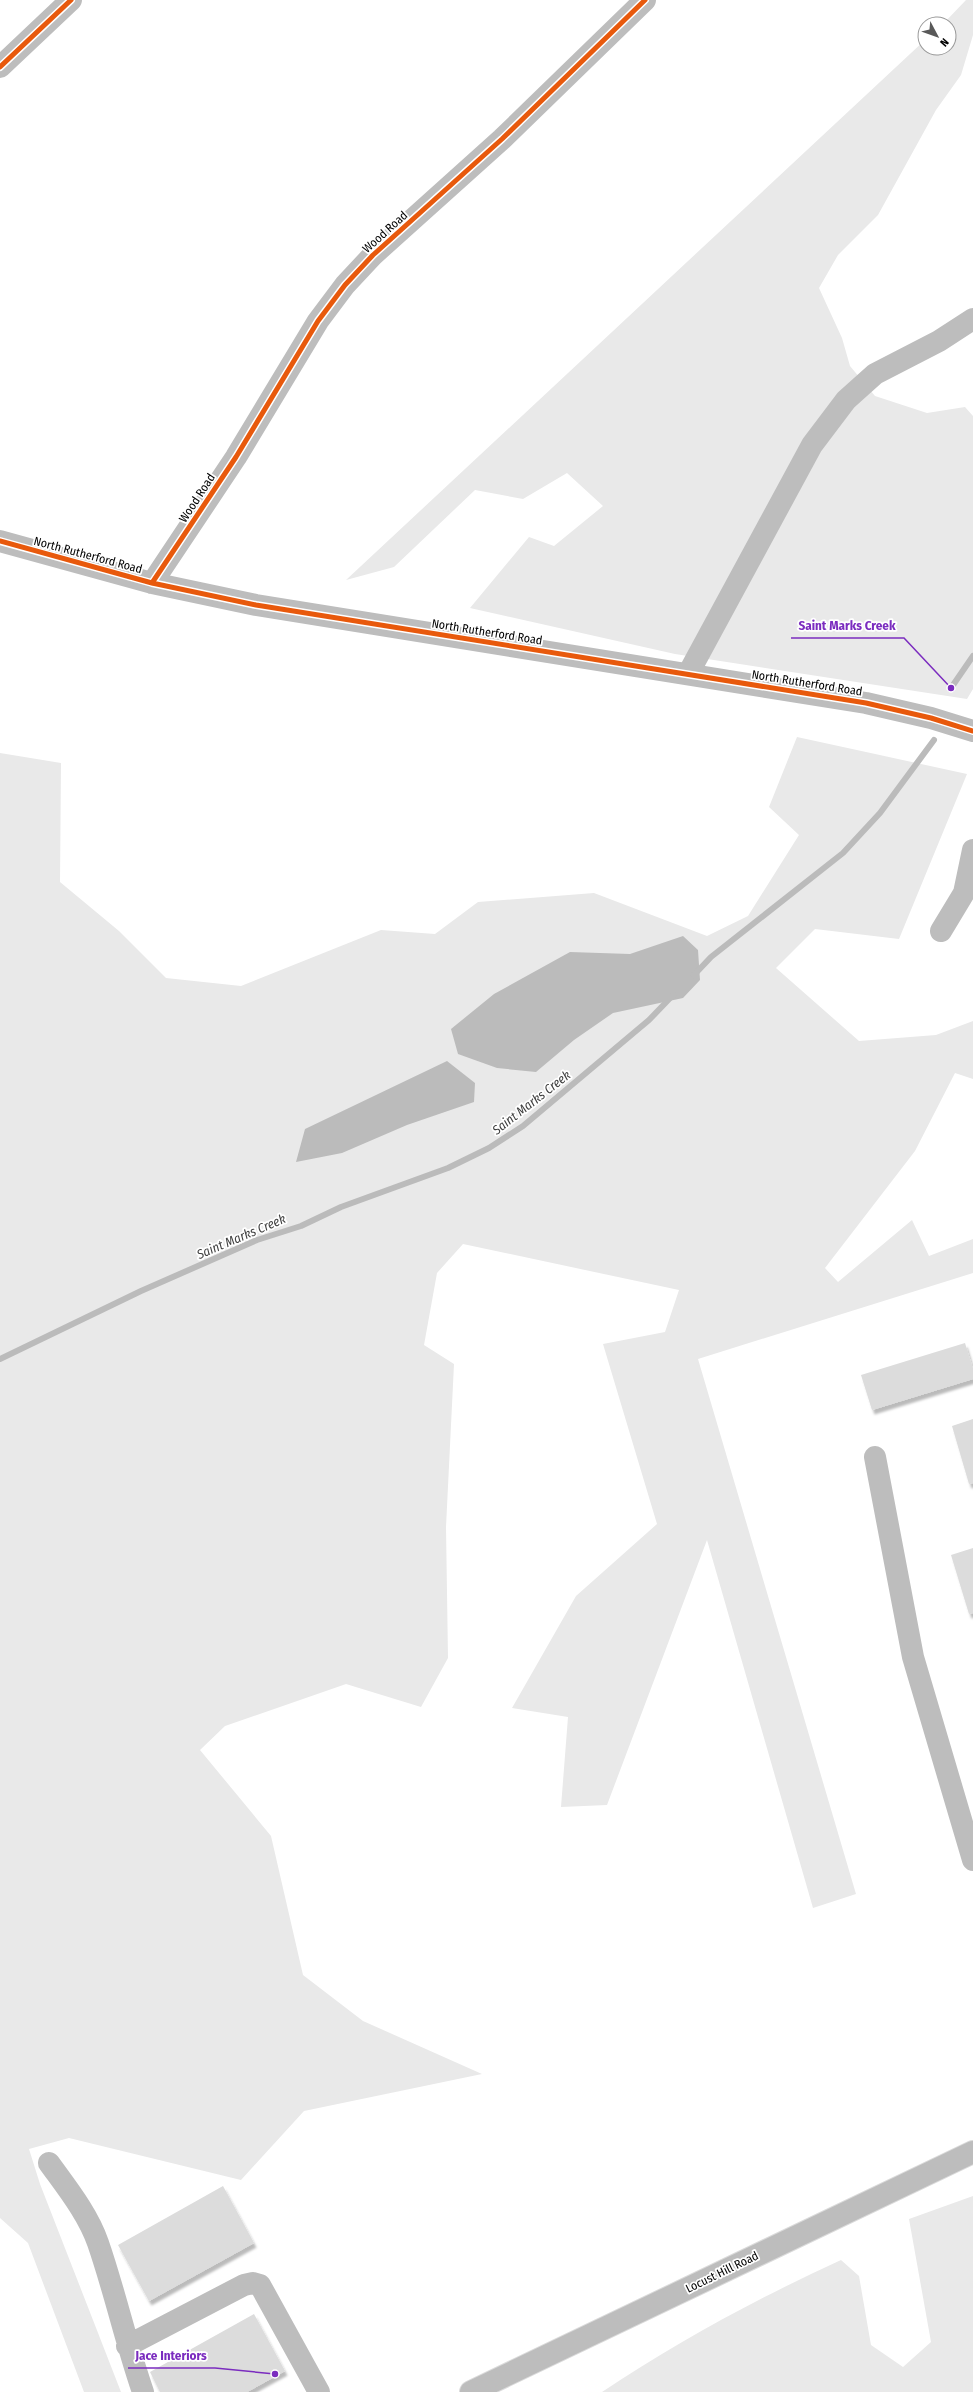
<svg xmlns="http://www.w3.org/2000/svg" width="973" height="2392" font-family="'Fira Sans Condensed',sans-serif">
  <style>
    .green { fill: #e9e9e9 }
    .water { fill: #bbb }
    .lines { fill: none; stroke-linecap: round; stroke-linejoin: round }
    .stream { stroke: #bbb; stroke-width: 6 }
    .building { fill: #dcdcdc; filter: url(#shadow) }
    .major-casing { stroke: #dbdbdb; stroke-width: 24 }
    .minor { stroke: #bdbdbd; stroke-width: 22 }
    .major { stroke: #bdbdbd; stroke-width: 22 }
    .cycleway-casing { stroke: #fff; stroke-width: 8 }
    .cycleway { stroke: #e8590c; stroke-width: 5 }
    .labels { text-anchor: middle; stroke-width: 3.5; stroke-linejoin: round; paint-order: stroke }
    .street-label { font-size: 12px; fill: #000; stroke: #fff }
    .water-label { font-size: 13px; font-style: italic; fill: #3f3f3f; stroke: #fff }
    .leader { fill: none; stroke: #7b2cbf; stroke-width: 1.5 }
    .callout-dot { fill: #7b2cbf; stroke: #fff; stroke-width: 1.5 }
    .callout-label { font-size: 13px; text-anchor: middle; font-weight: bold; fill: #7b2cbf; stroke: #fff; stroke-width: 3.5; stroke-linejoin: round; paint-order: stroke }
  </style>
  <defs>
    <filter id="shadow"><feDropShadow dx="2.5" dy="4.5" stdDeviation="1" flood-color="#0004"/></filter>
  </defs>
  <rect width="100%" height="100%" fill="#fff"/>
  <!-- green -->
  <path class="green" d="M966 0H973V35L961 75 936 110 878 215 838 255 819 288 842 338 850 366 875 396 927 413 965 407 973 416V689L967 699 675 654 470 608 529 537 554 546 603 506 567 473 523 499 475 490 394 567 346 580 925 40V48H949V24H943Z
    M797 737 967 774 899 939 815 929 776 968 859 1041 936 1035 973 1021V1079L955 1073 915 1151 825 1268 838 1282 912 1220 929 1256 973 1239V1273L698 1359 856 1894 813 1908 707 1540 607 1805 561 1807 568 1717 512 1708 576 1596 657 1524 603 1344 665 1332 679 1290 463 1244 437 1273 424 1345 454 1364 446 1527 448 1658 421 1707 346 1684 225 1726 200 1750 271 1836 303 1975 363 2021 482 2074 304 2111 241 2180 69 2138 29 2149 40 2184 121 2392H84L28 2243 0 2218V753L61 763 60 882 119 931 166 978 241 986 381 930 435 934 478 902 594 893 707 936 748 916 799 835 769 807Z
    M973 2196V2392H602C677 2342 758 2298 841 2260L859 2276 871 2345 903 2367 931 2342 909 2219Z"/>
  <!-- water -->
  <path class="water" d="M683 936 698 950 700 980 683 998 613 1013 574 1040 536 1072 497 1068 458 1054 451 1029 494 994 570 952 630 954Z
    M447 1061 475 1083 474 1102 407 1125 342 1153 296 1162 305 1129Z"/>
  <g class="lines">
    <!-- stream -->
    <path class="stream" d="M951 688 973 656
      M694 975 711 957 843 853 880 813 934 740
      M0 1359 141 1291 257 1240 301 1226 341 1207 448 1168 489 1148 523 1126 649 1020 673 995"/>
  </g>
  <!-- building -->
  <path class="building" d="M965 1343 973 1369V1379L872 1410 861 1375Z
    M973 1419V1483L969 1484 952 1426Z
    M973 1548V1613L969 1614 951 1555Z
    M223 2186 254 2243 149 2301 118 2245Z
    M254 2314 285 2371 247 2392H160L150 2372Z"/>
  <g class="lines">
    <defs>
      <path id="major" d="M471 2392 973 2152"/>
    </defs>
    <!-- major casing -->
    <use href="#major" class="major-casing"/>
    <!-- minor -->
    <path class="minor" d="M0 67 71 0
      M0 541 152 583 256 605 866 703 931 718 973 731
      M152 583 236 457 318 321 345 285 373 255 502 139 645 0
      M688 674 812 445 846 400 875 374 939 341 973 319
      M941 931 964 893 973 850
      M875 1457 913 1657 973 1860
      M49 2163C67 2188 88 2214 98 2243 115 2292 126 2343 143 2392
      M127 2346 244 2285 253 2283 260 2285 319 2392"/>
    <!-- major -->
    <use href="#major" class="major"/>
    <defs>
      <path id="cycleway" d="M0 67 71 0
        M0 541 152 583 256 605 866 703 931 718 973 731
        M152 583 236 457 318 321 345 285 373 255 502 139 645 0"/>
    </defs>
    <!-- cycleway casing -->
    <use href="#cycleway" class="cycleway-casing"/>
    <!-- cycleway -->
    <use href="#cycleway" class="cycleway"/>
  </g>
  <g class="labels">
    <!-- street labels -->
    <g class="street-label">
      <text transform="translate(385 232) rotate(-42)" y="4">Wood Road</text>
      <text transform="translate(197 498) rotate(-57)" y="4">Wood Road</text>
      <text transform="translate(88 555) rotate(15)" y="4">North Rutherford Road</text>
      <text transform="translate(487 632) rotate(9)" y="4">North Rutherford Road</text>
      <text transform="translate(807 683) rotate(9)" y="4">North Rutherford Road</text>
      <text transform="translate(722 2272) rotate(-26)" y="4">Locust Hill Road</text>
    </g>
    <!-- water labels -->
    <g class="water-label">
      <text transform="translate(531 1102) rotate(-38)" y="5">Saint Marks Creek</text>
      <text transform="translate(241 1236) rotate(-23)" y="5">Saint Marks Creek</text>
    </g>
  </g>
  <!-- callouts -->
  <path class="leader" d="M951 688L904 638H791M275 2374L215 2368H128"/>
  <g class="callout-dot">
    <circle cx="951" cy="688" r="4"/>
    <circle cx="275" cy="2374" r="4"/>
  </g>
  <g class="callout-label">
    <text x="847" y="630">Saint Marks Creek</text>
    <text x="171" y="2360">Jace Interiors</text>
  </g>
  <!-- north arrow -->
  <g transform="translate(937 36) rotate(131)"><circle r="19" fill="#ffffff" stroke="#999999"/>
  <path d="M0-3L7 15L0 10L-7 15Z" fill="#595959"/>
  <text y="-6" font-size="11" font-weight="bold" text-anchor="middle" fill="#000000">N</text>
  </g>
</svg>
